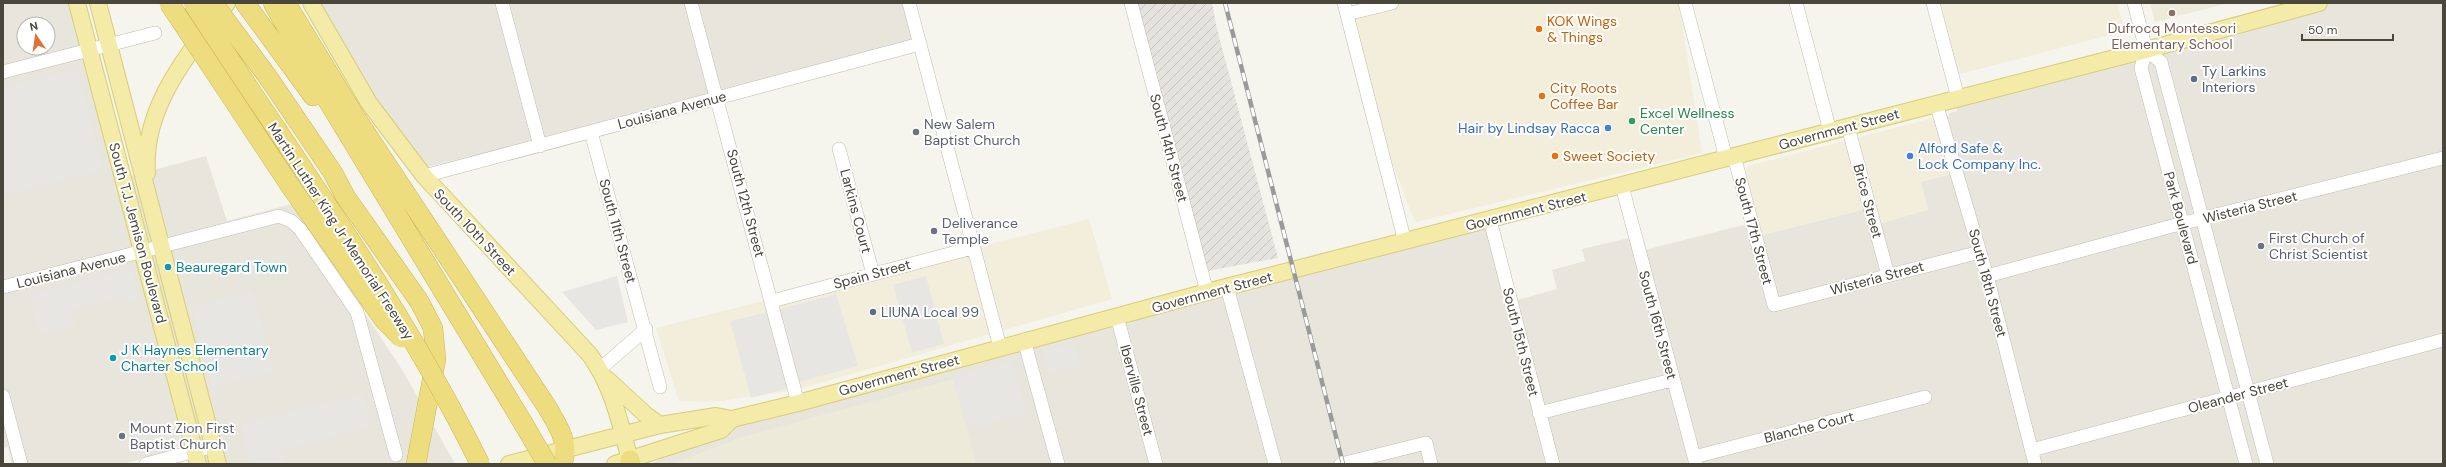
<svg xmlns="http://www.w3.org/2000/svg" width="2446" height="467" font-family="'DM Sans',sans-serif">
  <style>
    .residential { fill: #e8e6dc; fill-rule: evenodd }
    .commercial { fill: #f3eedb }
    .industrial { fill: url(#industrial-furrows) }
    .education { fill: #ecead9 }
    .parking { fill: #e7e6e3 }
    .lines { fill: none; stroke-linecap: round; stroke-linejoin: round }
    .minor-casing { stroke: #bfbdb0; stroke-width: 14 }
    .major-casing { stroke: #d7cc78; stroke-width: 18 }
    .highway-casing { stroke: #ccb54f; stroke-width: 20 }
    .minor { stroke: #fff; stroke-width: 13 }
    .major { stroke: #f3eba7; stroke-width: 16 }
    .highway { stroke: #eedd7f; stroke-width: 19 }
    .rail-casing { stroke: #9a9a9a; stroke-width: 4.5 }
    .rail { stroke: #fff; stroke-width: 3; stroke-dasharray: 9; stroke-linecap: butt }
    .highway-bridge-casing { stroke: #ccb54f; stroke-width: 20; stroke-linecap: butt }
    .highway-bridge { stroke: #eedd7f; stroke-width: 19 }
    .education-dot { fill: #8d6e63; stroke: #fff; stroke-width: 1.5 }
    .food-dot { fill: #e8710a; stroke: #fff; stroke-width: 1.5 }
    .service-dot { fill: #5c6f8a; stroke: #fff; stroke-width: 1.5 }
    .leisure-dot { fill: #2e9e5b; stroke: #fff; stroke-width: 1.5 }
    .shop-dot { fill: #3f7fe0; stroke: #fff; stroke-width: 1.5 }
    .worship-dot { fill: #6b7280; stroke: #fff; stroke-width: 1.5 }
    .culture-dot { fill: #0f9aa8; stroke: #fff; stroke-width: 1.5 }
    .labels { text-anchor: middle; stroke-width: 4; stroke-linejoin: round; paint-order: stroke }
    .food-label { font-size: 14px; fill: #c56008; stroke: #fff; text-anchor: start }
    .education-label { font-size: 14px; fill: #785e54; stroke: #fff }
    .service-label { font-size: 14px; fill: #4e5e75; stroke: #fff; text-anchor: start }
    .street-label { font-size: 14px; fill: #49463b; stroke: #fff }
    .leisure-label { font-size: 14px; fill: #27864d; stroke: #fff; text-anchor: start }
    .worship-label { font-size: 14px; fill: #5b616d; stroke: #fff; text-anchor: start }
    .shop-label { font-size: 14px; fill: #366cbe; stroke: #fff; text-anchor: end }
    .culture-label { font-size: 14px; fill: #0d838f; stroke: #fff; text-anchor: start }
  </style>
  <defs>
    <pattern id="industrial-furrows" width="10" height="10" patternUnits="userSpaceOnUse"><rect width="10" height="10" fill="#e5e3de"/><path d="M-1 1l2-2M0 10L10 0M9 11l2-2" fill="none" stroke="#c6c4bf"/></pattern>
  </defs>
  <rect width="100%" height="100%" fill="#f5f4ed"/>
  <!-- residential -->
  <path class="residential" d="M3 3H70L116 180 206 156 227 221 292 204 403 371 455 464H192L187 447 123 464H12L8 447 3 448ZM24 24H48V48H24Z
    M313 3H909L920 44 427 167 383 110 349 53Z
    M2322 3H2443V464H651L732 419 1490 220 1503 304 1557 289 1552 270 1585 261 1582 249 1629 238 1633 253 1747 224 1751 238 1866 208 1928 210 1921 182 1955 146 1947 118 1950 113 1957 111 1958 98Z"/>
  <!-- commercial -->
  <path class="commercial" d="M1391 3H1679L1702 153 1417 222 1414 220 1373 112 1347 14Z
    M1933 3H2117L2125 31 1952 76Z
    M1933 118 1935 119 1953 174 1921 182 1928 210 1872 226 1866 209 1762 235 1745 171 1748 166Z
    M1089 219 1112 299 796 390 713 402 679 401 656 328Z"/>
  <!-- industrial -->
  <path class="industrial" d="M1137 3H1212L1217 29 1278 258 1207 271Z"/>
  <!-- education -->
  <path class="education" d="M2150 3H2229L2155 22Z
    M954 379 976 464H671L742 437Z"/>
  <!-- parking -->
  <path class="parking" d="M77 68 103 171 3 196V87Z
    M131 269 139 299 127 302 126 296 71 310 75 325 40 334 30 295Z
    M617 276 628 322 596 330 562 292Z
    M926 276 944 344 912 353 893 285Z
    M252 290 273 371 213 386 192 306Z
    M836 294 858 366 798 382 780 309Z
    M768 312 788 388 751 398 730 321Z
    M1074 343 1080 367 1050 374 1044 351Z
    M1011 360 1026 414 967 429 952 376Z
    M362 394 371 427 281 451 285 464H250L241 423Z"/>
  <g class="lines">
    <defs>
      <path id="minor" d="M502 3 540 146
        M691 3 798 403
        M909 3 1000 347
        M1131 3 1207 292
        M1344 3 1405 242
        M1685 3 1726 158
        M1796 3 1830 131
        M1933 3 1958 98
        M2134 3 2146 50
        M1347 14 1392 3
        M2146 50 2161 62 2267 464
        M2146 50 2141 68 2246 464
        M3 72 155 33
        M1936 103 1987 276 2035 464
        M1848 127 1888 275
        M591 132 660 387
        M839 149 873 274
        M1734 156 1774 305 1980 252
        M424 176 920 44
        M1622 186 1696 464
        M1490 220 1553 464
        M1987 276 2172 226 2443 158
        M3 287 279 216 291 221 300 229 357 312 396 455
        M1227 287 1275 464
        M772 301 972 248
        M1117 316 1156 464
        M1024 340 1058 464
        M600 369 646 329
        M3 396 21 464
        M1539 413 1672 380
        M2032 450 2443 340
        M1694 457 1925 397
        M146 464 214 446
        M1341 464 1426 443 1431 464"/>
      <path id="major" d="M77 3 198 464
        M98 3 218 464
        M311 3 369 103 424 176 590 355C613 387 620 423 630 460
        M147 173C142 106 190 52 227 3
        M608 380 646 415 660 425
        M509 464 660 425 716 416 732 419 798 403 1207 292 2146 50 2319 3
        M615 464 721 430 732 419"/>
      <path id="highway" d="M245 3 313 96
        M273 3 328 101 523 423
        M286 3 354 115 547 407C557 425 571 443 562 464
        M630 460 631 464
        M416 464 436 359 433 328 419 301"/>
    </defs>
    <!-- minor casing -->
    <use href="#minor" class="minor-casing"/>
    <!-- major casing -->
    <use href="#major" class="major-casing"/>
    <!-- highway casing -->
    <use href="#highway" class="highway-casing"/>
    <!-- minor -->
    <use href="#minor" class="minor"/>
    <!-- major -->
    <use href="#major" class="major"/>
    <!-- highway -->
    <use href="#highway" class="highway"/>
    <defs>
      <path id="rail" d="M1225 3 1343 464"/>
    </defs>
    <!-- rail casing -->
    <use href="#rail" class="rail-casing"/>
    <!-- rail -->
    <use href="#rail" class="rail"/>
    <defs>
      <path id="highway-bridge" d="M169 3 289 184 384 320 402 338
        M193 3C291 155 400 301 480 464
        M213 3 270 80 333 173 345 196 419 301
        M523 423 547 464"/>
    </defs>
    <!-- highway-bridge casing -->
    <use href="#highway-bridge" class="highway-bridge-casing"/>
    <!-- highway-bridge -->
    <use href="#highway-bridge" class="highway-bridge"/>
  </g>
  <!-- markers -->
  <circle class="education-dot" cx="2172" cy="13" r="4"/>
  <g class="food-dot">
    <circle cx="1539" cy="29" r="4"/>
    <circle cx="1542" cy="96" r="4"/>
    <circle cx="1555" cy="156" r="4"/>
  </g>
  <g class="service-dot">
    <circle cx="2194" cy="79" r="4"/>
    <circle cx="873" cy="312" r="4"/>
  </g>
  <circle class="leisure-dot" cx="1632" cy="121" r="4"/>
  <g class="shop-dot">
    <circle cx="1608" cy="128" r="4"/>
    <circle cx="1910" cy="156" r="4"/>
  </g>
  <g class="worship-dot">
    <circle cx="916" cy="132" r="4"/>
    <circle cx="934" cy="231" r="4"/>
    <circle cx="2261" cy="246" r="4"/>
    <circle cx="122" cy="436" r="4"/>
  </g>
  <g class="culture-dot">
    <circle cx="168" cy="267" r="4"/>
    <circle cx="113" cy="358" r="4"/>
  </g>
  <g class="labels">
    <!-- food labels -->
    <g class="food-label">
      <text x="1547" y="26">KOK Wings<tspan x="1547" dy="16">&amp; Things</tspan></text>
      <text x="1550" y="93">City Roots<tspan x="1550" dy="16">Coffee Bar</tspan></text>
      <text x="1563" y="161">Sweet Society</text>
    </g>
    <!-- education labels -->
    <g class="education-label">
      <text x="2172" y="33">Dufrocq Montessori<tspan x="2172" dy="16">Elementary School</tspan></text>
    </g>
    <!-- service labels -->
    <g class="service-label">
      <text x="2202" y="76">Ty Larkins<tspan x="2202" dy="16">Interiors</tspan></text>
      <text x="881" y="317">LIUNA Local 99</text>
    </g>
    <!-- street labels -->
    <g class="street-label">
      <text transform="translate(672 110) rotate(-15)" y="5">Louisiana Avenue</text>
      <text transform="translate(1839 129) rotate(-15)" y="5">Government Street</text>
      <text transform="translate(1169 148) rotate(75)" y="5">South 14th Street</text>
      <text transform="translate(1868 201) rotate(75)" y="5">Brice Street</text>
      <text transform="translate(746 203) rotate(75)" y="5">South 12th Street</text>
      <text transform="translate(2250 207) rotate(-14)" y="5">Wisteria Street</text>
      <text transform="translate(856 211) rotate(75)" y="5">Larkins Court</text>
      <text transform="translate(1526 211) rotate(-14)" y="5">Government Street</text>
      <text transform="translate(2181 218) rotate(75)" y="5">Park Boulevard</text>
      <text transform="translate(341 231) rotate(57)" y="5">Martin Luther King Jr Memorial Freeway</text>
      <text transform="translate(618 231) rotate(75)" y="5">South 11th Street</text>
      <text transform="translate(1754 231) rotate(75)" y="5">South 17th Street</text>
      <text transform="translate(475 232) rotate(47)" y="5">South 10th Street</text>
      <text transform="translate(138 233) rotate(75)" y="5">South T.J. Jemison Boulevard</text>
      <text transform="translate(71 270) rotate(-14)" y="5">Louisiana Avenue</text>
      <text transform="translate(872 274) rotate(-15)" y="5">Spain Street</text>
      <text transform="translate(1877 278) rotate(-15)" y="5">Wisteria Street</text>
      <text transform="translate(1988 283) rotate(75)" y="5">South 18th Street</text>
      <text transform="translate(1212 292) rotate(-15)" y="5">Government Street</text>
      <text transform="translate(1658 325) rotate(75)" y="5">South 16th Street</text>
      <text transform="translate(1521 342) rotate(76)" y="5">South 15th Street</text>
      <text transform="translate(899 375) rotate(-15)" y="5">Government Street</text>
      <text transform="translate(1137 390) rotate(75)" y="5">Iberville Street</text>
      <text transform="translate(2238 395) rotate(-15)" y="5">Oleander Street</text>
      <text transform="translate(1809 427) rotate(-14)" y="5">Blanche Court</text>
    </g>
    <!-- leisure labels -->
    <g class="leisure-label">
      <text x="1640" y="118">Excel Wellness<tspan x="1640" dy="16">Center</tspan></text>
    </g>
    <!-- worship labels -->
    <g class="worship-label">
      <text x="924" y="129">New Salem<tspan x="924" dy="16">Baptist Church</tspan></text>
      <text x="942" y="228">Deliverance<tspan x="942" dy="16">Temple</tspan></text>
      <text x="2269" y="243">First Church of<tspan x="2269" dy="16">Christ Scientist</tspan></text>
      <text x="130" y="433">Mount Zion First<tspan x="130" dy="16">Baptist Church</tspan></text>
    </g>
    <!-- shop labels -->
    <g class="shop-label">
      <text x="1600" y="133">Hair by Lindsay Racca</text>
      <text x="1918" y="153" text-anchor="start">Alford Safe &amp;<tspan x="1918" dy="16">Lock Company Inc.</tspan></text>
    </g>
    <!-- culture labels -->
    <g class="culture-label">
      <text x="176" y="272">Beauregard Town</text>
      <text x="121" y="355">J K Haynes Elementary<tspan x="121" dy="16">Charter School</tspan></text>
    </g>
  </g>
  <!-- border -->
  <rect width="2446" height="467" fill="none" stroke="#49463b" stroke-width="8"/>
  <!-- north arrow -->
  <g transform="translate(36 36) rotate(347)"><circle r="19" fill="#ffffff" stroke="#b6b5b1"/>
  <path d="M0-3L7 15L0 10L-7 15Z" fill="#e27037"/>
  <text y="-6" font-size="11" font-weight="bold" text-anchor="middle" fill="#49463b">N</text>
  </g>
  <!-- scale -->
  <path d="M2302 34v6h91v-6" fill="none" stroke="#49463b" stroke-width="2"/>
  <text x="2308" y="34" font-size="12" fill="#49463b" stroke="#ffffff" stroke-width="3" paint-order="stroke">50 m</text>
</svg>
